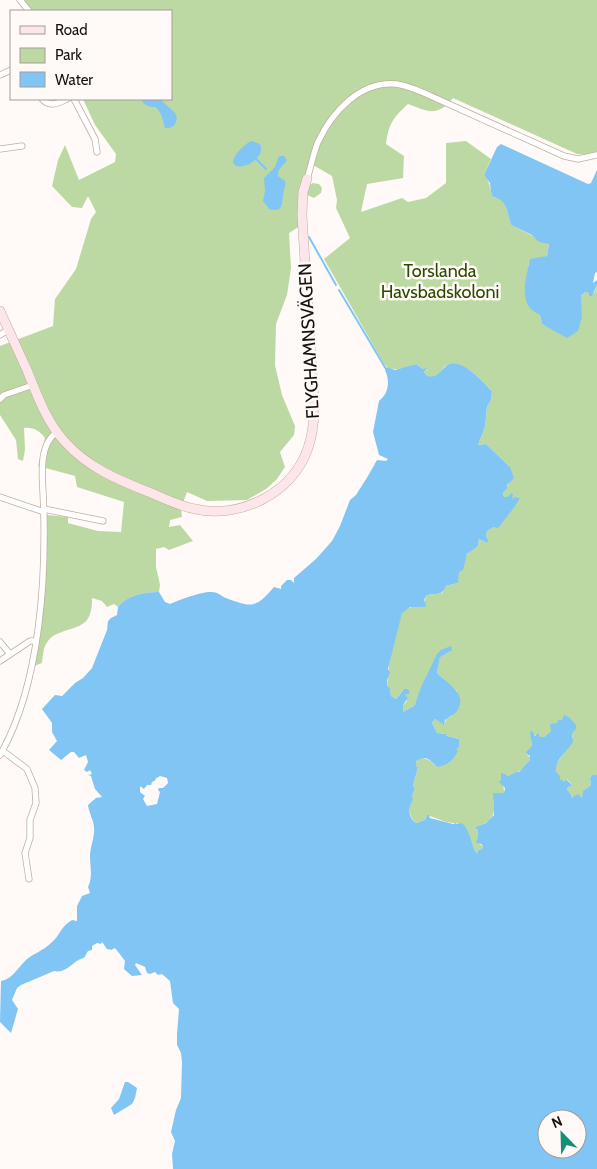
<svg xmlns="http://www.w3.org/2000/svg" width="597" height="1169" font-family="Cabin,sans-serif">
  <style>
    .green { fill: #bdd9a3 }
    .water { fill: #81c5f4; fill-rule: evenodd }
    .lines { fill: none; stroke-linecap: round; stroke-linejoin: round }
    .stream { stroke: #81c5f4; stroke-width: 2 }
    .street-casing { stroke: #c2ad9e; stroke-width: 7 }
    .secondary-casing { stroke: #c2ad9e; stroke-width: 10 }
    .street { stroke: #fff; stroke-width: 5.5 }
    .secondary { stroke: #fde6ea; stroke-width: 9 }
    .labels { text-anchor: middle; stroke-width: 5; stroke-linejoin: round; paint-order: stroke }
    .park-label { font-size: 18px; fill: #2c4900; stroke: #fffaf7 }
    .street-label { font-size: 18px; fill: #18110b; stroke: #fffaf7 }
  </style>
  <rect width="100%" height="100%" fill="#fffaf7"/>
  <!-- green -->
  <path class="green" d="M24 0H597V153L588 155 577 154 453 98C437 118 427 111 408 104 393 118 389 123 386 144L404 156 403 178 367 184 361 212 402 198 408 202 426 198 446 183V143L466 141 491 159 484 175C491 182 489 188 493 197 508 200 507 212 511 225L549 244 547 256 529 262 525 288 540 315 542 324 551 328 585 292 594 293 597 285V775L593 774 590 778 591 785 585 790 582 798 575 797 571 798 567 790 568 787 573 786 567 779 565 782H563C543 766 570 753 573 736L562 720 551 726V731L544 737H540L538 735H531L532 748 525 753 531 758C527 767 517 774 508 776L505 774 502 775C500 783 505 787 504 793L493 801C497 817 489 823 474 828L478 830 479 844 483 846 482 849 478 850 477 855C471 843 469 834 461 824L446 822 427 815 425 820 416 823C405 814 411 800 415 788L413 786 418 767 416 766V761C426 755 430 761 437 767L456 748 459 739 447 736 446 734 437 733 432 723 435 719 444 724 447 718 452 716 457 691 437 673 440 656 450 651 442 650 420 689 418 701 415 705 403 712V705L407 701 403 690 396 699 391 696 390 688 387 686 390 656 402 612 404 610 424 602 427 595 442 593 446 586 458 583C457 569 465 552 478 546L479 539 487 543 486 537 487 531 494 527H498L512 499 511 493 507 497H504L503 493 510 481V467L486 444 478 445 485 427 487 407 491 400 492 391C476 376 470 363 445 366 440 373 437 378 427 377L424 372 428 369H423L416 364C406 367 392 374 384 364L324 259 350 238 336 208 337 200 332 176 313 165 308 186 313 183 319 184 322 188 321 193 314 198 307 195 305 223 289 233 291 268 287 295 276 324 275 365 282 395 295 426 294 435 280 452 285 467 277 479 266 489 247 500 207 501 187 492 181 508 182 517 170 520 169 527 180 525 193 541 169 550 164 547 156 549V567L160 585 159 592C145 592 127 595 118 607L114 604 107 607 102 601 92 598C92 603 92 609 90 614 85 632 58 627 48 641 43 647 43 656 42 663L34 666C44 617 48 566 47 515L68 517V523L98 531 121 532 124 502 77 487 75 476 38 466 45 438C40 431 33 427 24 428L25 449 23 461 18 459 16 440 0 415V346L53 326 55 299 76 269 91 219 96 212 88 196 82 208 72 207 52 186 58 160 65 145 79 180 115 162 116 154 95 125 83 99H171V11H32Z"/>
  <!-- water -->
  <path class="water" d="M141 99H160C164 104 171 108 175 113 180 121 173 130 165 128L161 114 156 107C149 107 144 106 141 99Z
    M252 141 260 144C266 156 247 169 236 166L233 163C233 155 245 143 252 141Z
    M501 144 588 184 591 183 597 170V272L595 273 593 283 597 280V285L592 296H589V293L585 292 581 296 582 317 578 331 567 338 542 324 540 315C537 313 532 311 530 308 520 295 527 273 530 259L547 256 549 244 539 242 532 235 511 225C507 213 508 200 493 197L491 192 490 183 484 175 497 147Z
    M279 156H284L287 160C284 166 277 168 278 176L285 181C286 189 286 182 284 190 281 200 286 214 269 209L263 201 265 191 264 178 275 167Z
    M416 364 423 369 428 368 424 372 427 376C436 378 438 374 444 368 458 352 483 382 492 391L491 400 487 407 485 427 478 445 486 444 510 467 514 478 507 485V488L503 493 504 497H507L511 493 513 494 512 499 515 497 520 498 513 509 498 528 494 527 487 531 486 537 488 540 487 543 479 539 478 546 467 554 463 570 459 572 458 583 446 586C442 596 438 593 427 595L424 600 426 605 425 607H410L402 613 388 669 390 673 387 680V686L390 688 391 696 396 699 404 689H408L410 693 405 695 408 698 403 705V712L415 705 420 689 437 654 441 650 451 646 452 650 440 657 437 673C445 681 466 693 459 707 457 714 450 716 445 720L444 725 435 719 432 723 437 733 446 734 447 736 459 739V747L456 749 458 750C454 760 448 765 437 767 429 760 428 755 416 761V766L418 767 413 786 415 788 412 797 413 800C408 807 408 818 416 823L425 820 427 815H429L430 818 453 824 456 823V824L462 823C471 832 470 843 477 854L478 850 482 849 483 846 481 844 476 843 478 837V830L474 828 486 823 494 815 493 793H504L505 788 499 782 501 780V773L505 774 508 776 517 772H519L530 760V756L525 753 532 746 530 732 532 731 535 736 538 733 540 737H544L551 731 550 724 557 723 558 720H562L564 715 569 717 576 725V729L572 733 573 742C566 753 555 759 556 772L560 776V779L565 782 566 779 573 786 568 787 567 790 571 795V798L578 794 582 798 583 791 591 785 590 778 593 774 597 775V1169H173L172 1154 175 1141 171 1132 176 1110 181 1098 182 1062 181 1053 177 1045V1034L179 1009 173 1003 170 981 162 974 158 975 155 972 150 974 147 973 145 967 136 963 135 965 142 975 132 976 124 969 125 961 116 949 114 948 112 950 107 949 102 942 101 944 97 943 92 946V950L88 951 84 958C73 960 67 974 54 971L21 985 17 988 12 1000 18 1009 11 1033 0 1022 1 981C12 979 17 969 25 961 32 954 43 951 51 943 60 936 60 927 72 920L77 921V906L82 896 90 893 88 887C93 877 90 866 90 856 90 847 95 837 94 828 94 821 89 813 88 805L96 798 102 797 95 789 91 776 88 775 92 774 90 770 87 772 84 770 88 762 86 755 79 758 74 752H71L61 760 49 750 57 741 52 732V723L42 709 55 695 62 696 75 683 83 678 92 668 107 630 108 621 111 618 117 615 118 607C127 595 145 592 159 592L165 602 170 604C179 600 203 591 212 592 218 592 221 596 226 598 252 608 256 608 274 587L281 589V586L287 580H291L294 583V578L316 559 332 541 340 526 350 500 356 495 368 476 377 460 386 461 388 459 379 455 373 432 379 401C389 393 390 381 385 370L387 367 395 370ZM160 776 167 778 168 783 163 788H159L158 790 160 792 157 804 147 806 143 799 145 796 140 792V786L144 789 147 785H151L152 782 156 780 155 779ZM547 1119H577V1149H547Z
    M125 1082H128L137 1088 135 1098 132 1104 114 1115 111 1108 119 1099Z"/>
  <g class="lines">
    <!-- stream -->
    <path class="stream" d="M256 159 266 169
      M309 237 336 285
      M339 290 386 369"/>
    <defs>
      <path id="street" d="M20 0 29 11
        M0 75 11 70
        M42 99C50 108 58 103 67 99
        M74 99 95 139 97 152
        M0 149 22 146
        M307 179C311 167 313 154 318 142 332 112 360 81 396 84 405 85 414 89 422 92L564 156 578 159 597 155
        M0 335 8 330
        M0 399 4 395 33 385
        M0 497 44 512
        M44 509 103 521
        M0 642 10 654
        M0 661 30 641H36
        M3 751 27 769 35 788 36 803 30 820V838L25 853 29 879
        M0 755C41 684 47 573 43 492 42 474 39 444 57 432"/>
      <path id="secondary" d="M0 311C9 331 18 350 27 370 37 395 47 423 66 443 88 467 116 479 146 491 162 497 178 506 195 509 241 519 293 493 308 448 318 419 313 388 311 358 308 310 305 263 302 215L303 192 307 179"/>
    </defs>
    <!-- street casing -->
    <use href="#street" class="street-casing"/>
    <!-- secondary casing -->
    <use href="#secondary" class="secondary-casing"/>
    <!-- street -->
    <use href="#street" class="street"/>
    <!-- secondary -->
    <use href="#secondary" class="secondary"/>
  </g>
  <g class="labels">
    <!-- park labels -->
    <g class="park-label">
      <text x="440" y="277">Torslanda<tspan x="440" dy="21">Havsbadskoloni</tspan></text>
    </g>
    <!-- street labels -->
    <g class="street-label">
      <text transform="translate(309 341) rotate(-93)" y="6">FLYGHAMNSVÄGEN</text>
    </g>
  </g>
  <!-- legend -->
  <rect x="10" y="10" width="162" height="90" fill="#fffaf7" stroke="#a39d99"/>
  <rect x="20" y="26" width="25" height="8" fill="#fde6ea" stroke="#a39d99"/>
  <text x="55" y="35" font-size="15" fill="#18110b">Road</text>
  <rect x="20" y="48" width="25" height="15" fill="#bdd9a3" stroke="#a39d99"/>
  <text x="55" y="60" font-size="15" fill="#18110b">Park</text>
  <rect x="20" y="72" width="25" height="15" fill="#81c5f4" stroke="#a39d99"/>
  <text x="55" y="85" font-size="15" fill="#18110b">Water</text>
  <!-- north arrow -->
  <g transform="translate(562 1134) rotate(337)"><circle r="24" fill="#fffaf7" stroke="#a39d99"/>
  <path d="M0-4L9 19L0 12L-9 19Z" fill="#169074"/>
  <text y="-8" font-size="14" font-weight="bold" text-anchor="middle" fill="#18110b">N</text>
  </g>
</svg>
